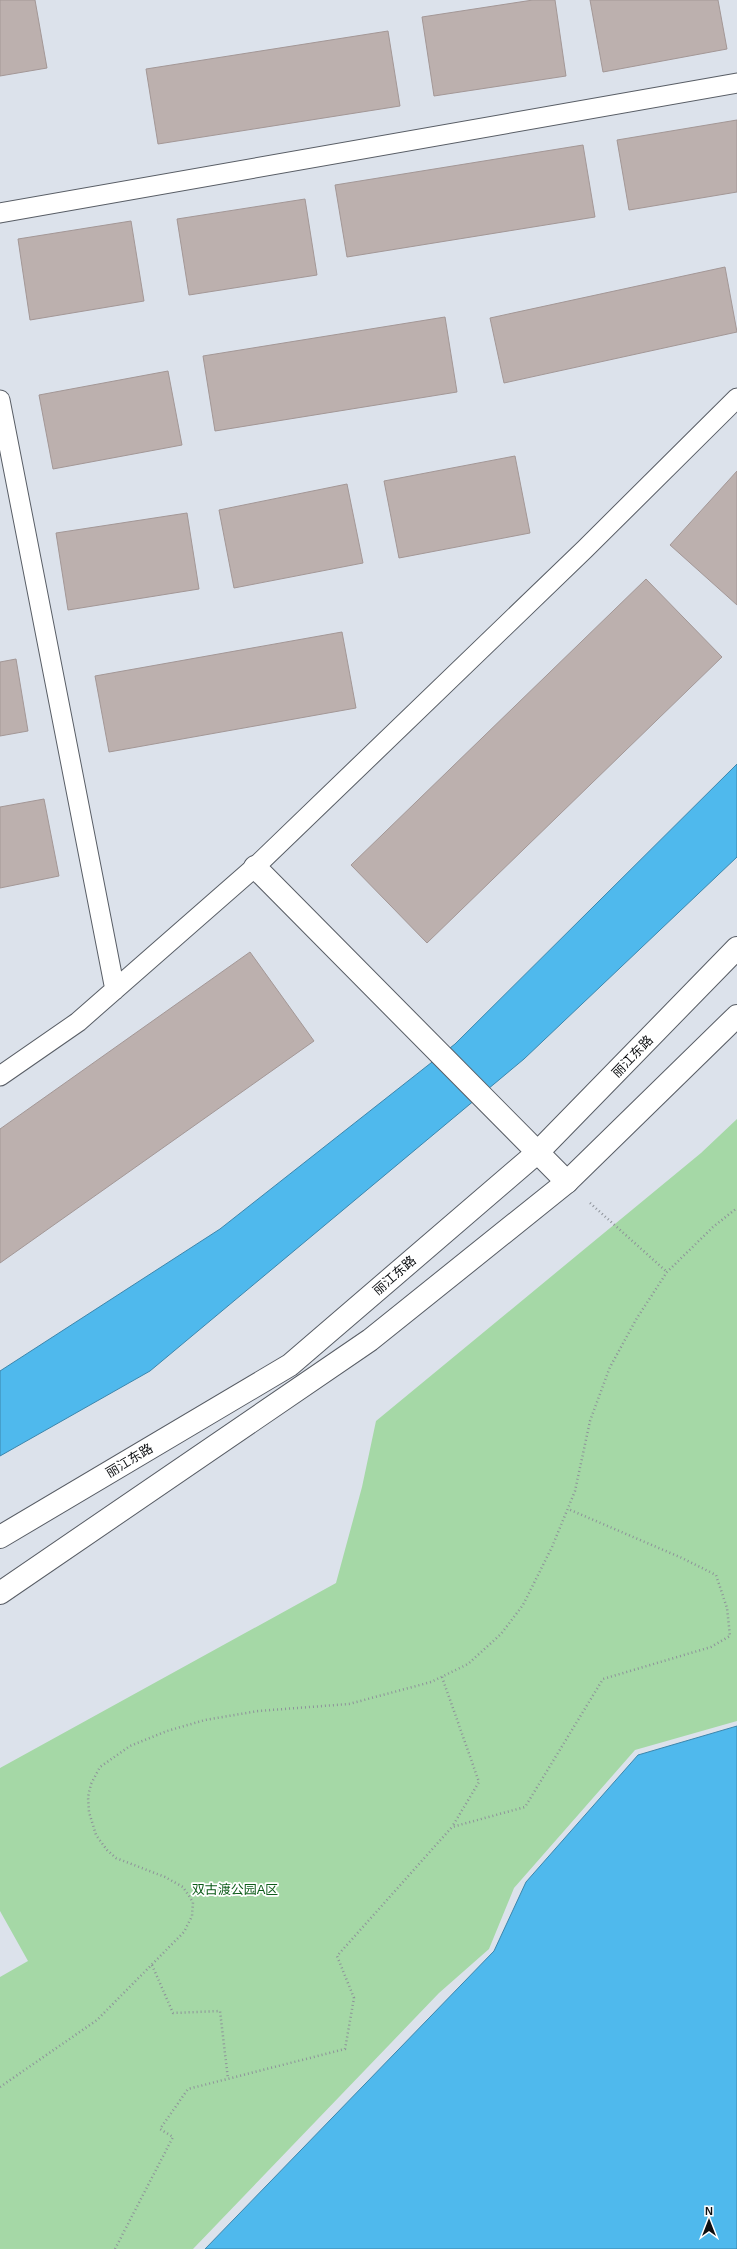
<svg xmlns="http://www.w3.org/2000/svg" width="737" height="2249" font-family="Arial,'Noto Sans SC',sans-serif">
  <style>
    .green { fill: #a5d8a6 }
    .water { fill: #4fb9ed; stroke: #3c86ac }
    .building { fill: #bcb0ae; stroke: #a39796 }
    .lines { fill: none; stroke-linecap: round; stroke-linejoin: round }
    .lane-casing { stroke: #585d65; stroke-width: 21 }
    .street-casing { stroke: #585d65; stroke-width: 24 }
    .secondary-casing { stroke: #585d65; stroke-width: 24 }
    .path { stroke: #8d9299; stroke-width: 2.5; stroke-dasharray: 1 3; stroke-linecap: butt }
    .lane { stroke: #fff; stroke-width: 19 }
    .street { stroke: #fff; stroke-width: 22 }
    .secondary { stroke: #fff; stroke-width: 22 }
    .labels { text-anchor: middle; stroke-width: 3.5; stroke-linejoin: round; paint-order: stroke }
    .street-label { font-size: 13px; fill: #0e1013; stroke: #fff }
    .park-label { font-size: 13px; fill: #0e5c1a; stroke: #fff }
  </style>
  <rect width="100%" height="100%" fill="#dce2eb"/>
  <!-- green -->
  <path class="green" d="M737 1119V1721L635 1750 514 1888 489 1949 439 1993 193 2249H0V1977L28 1961 0 1911V1768L336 1583 362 1487 376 1421 701 1153Z"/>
  <!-- water -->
  <path class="water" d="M737 764V857L524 1059 150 1371 0 1456V1371L220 1229 455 1044Z
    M737 1726V2249H205L494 1951 526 1882 638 1755Z"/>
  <!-- building -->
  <path class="building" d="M0 0H35L47 68 0 76Z
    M533 0H555L566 76 434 96 422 17Z
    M590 0H718L727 49 603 72Z
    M388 31 400 106 158 144 146 69Z
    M737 120V192L629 210 617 140Z
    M583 145 595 217 347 257 335 185Z
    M305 199 317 275 189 295 177 219Z
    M131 221 144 301 30 320 18 239Z
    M725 267 737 332 504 383 490 318Z
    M445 317 457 392 215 431 203 356Z
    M168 371 182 445 53 469 39 395Z
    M515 456 530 533 399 558 384 481Z
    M737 471V605L670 545Z
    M347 484 363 563 234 588 219 510Z
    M187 513 199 589 68 610 56 533Z
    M646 579 722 657 427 943 351 865Z
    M342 632 356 708 109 752 95 676Z
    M16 659 28 731 0 736V662Z
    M44 799 59 876 0 888V807Z
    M250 952 314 1041 0 1263V1129Z"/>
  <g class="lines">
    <defs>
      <path id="lane" d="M0 213 737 83
        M0 400 115 990
        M0 1076 78 1022 255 867 585 549 737 398"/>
      <path id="street" d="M255 867 567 1182"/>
      <path id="secondary" d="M0 1537 290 1365 538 1152 737 948
        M0 1593 370 1340 567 1182 737 1016"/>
    </defs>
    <!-- lane casing -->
    <use href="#lane" class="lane-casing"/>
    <!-- street casing -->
    <use href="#street" class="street-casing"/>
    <!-- secondary casing -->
    <use href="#secondary" class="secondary-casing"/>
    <!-- path -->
    <path class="path" d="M590 1203 667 1272
      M442 1677 479 1782 452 1827
      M152 1965 173 2013 220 2011 228 2079
      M0 2087 97 2020 184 1932 192 1916 193 1902 183 1887 165 1877 116 1858 107 1850 96 1835 89 1812 88 1797 91 1784 100 1767 130 1746 167 1731 205 1720 258 1711 349 1704 431 1682 468 1664 501 1634 523 1605 552 1547 575 1491 590 1421 610 1367 637 1318 667 1272 713 1227 737 1208
      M115 2249 173 2137 160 2129 188 2089 345 2049 354 1998 337 1956 452 1827 525 1807 603 1679 711 1647 730 1636 727 1608 716 1575 682 1558 568 1509"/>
    <!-- lane -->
    <use href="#lane" class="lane"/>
    <!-- street -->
    <use href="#street" class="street"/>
    <!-- secondary -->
    <use href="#secondary" class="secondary"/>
  </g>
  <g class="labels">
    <!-- street labels -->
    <g class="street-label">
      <text transform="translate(632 1056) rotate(-46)" y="5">丽江东路</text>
      <text transform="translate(394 1275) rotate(-41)" y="5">丽江东路</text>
      <text transform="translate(129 1460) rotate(-31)" y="5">丽江东路</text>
    </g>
    <!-- park labels -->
    <g class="park-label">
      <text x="235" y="1894">双古渡公园A区</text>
    </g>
  </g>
  <!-- north arrow -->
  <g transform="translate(709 2221)" stroke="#ffffff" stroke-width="3" paint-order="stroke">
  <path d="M0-3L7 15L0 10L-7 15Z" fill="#0e1013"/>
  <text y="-6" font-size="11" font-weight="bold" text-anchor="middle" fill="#0e1013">N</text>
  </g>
</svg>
